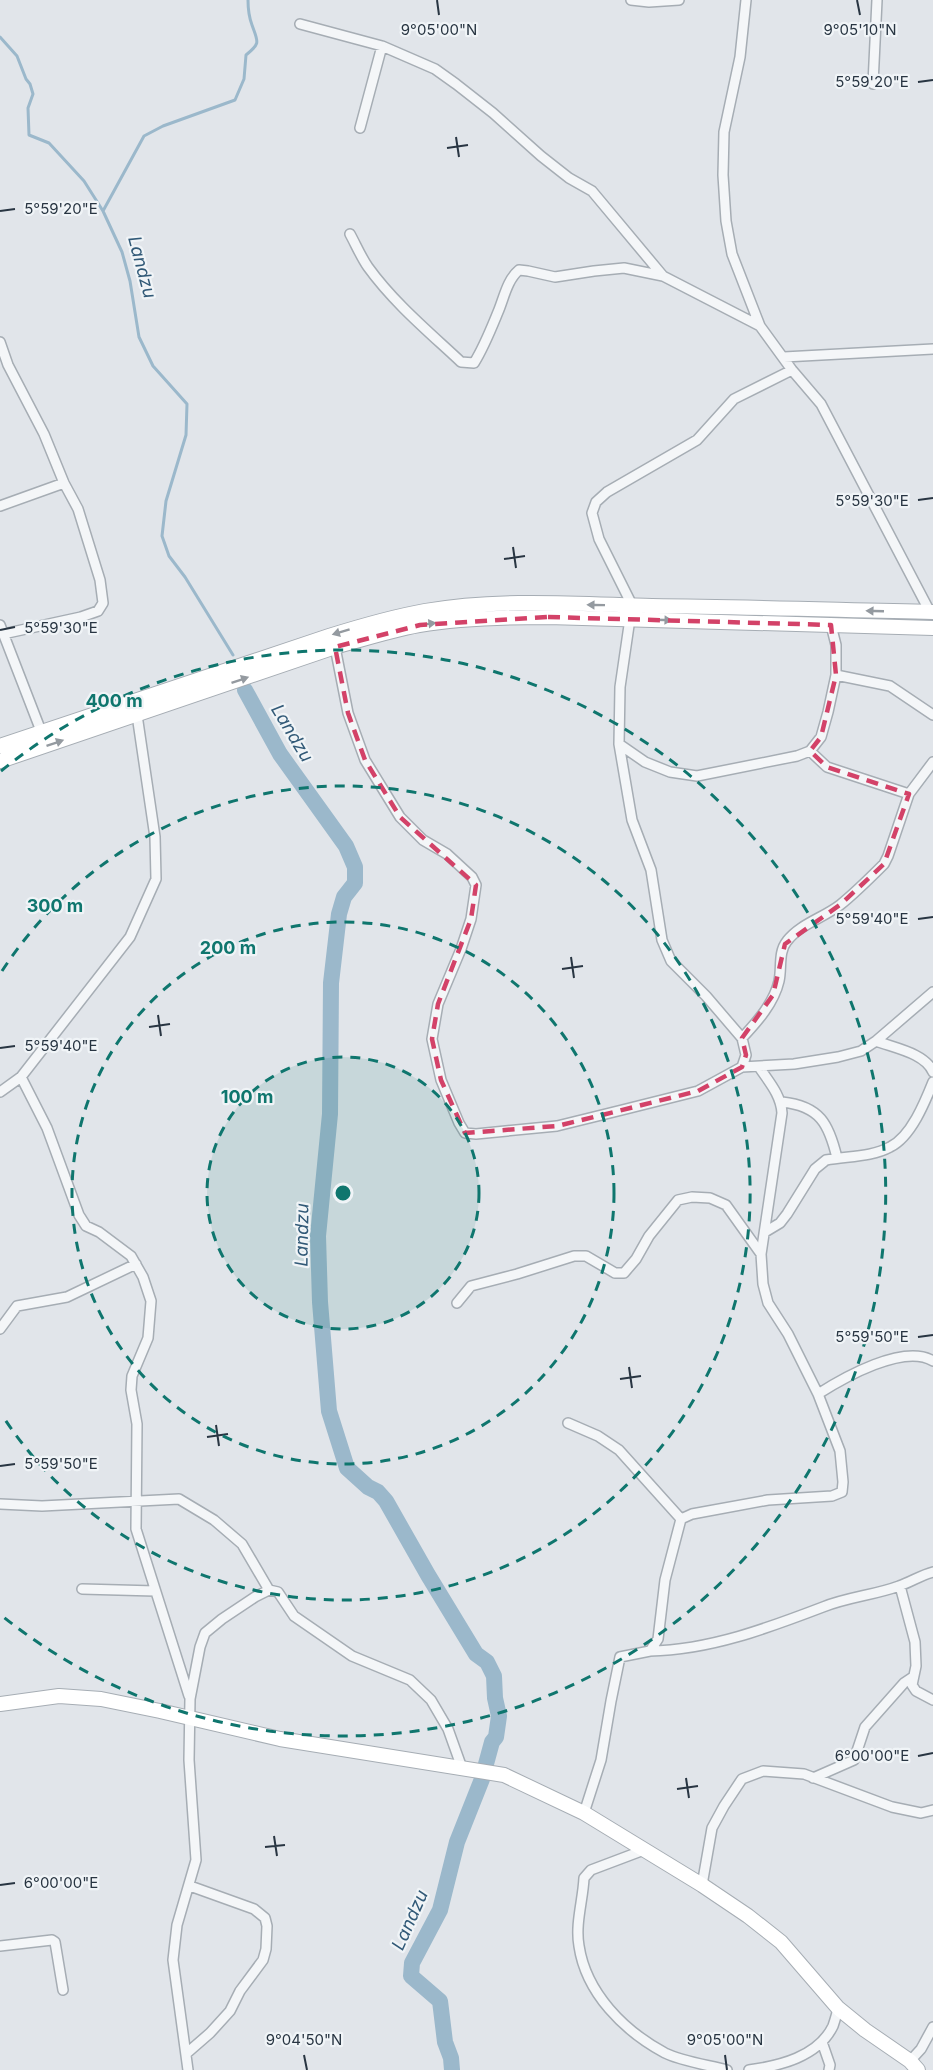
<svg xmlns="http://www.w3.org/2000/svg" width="933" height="2070" font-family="Inter,sans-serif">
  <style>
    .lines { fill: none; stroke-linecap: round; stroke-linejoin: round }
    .stream { stroke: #9bb8cb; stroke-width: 3 }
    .river { stroke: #9bb8cb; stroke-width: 16 }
    .street-casing { stroke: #a6adb4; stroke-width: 12 }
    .secondary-casing { stroke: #a6adb4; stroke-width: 16 }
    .street { stroke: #f4f6f8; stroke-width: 9 }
    .secondary { stroke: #fff; stroke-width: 14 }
    .oneway { fill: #949aa0 }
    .marked { fill: none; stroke: #d34268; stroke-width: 4.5; stroke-dasharray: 12 8; stroke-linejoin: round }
    .ticks { fill: none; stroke: #283542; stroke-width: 2 }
    .ring { fill: none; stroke: #0f766e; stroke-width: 3; stroke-dasharray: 10 8 }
    .labels { text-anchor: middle; stroke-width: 4.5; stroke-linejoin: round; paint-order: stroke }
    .water-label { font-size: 18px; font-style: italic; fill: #315977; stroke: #f0f4f7 }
    .ticks-label { font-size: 15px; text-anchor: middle; fill: #283542; stroke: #f0f4f7; stroke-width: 4.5; stroke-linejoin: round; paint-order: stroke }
    .centre { fill: #0f766e; stroke: #f0f4f7; stroke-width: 3 }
    .ring-label { font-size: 18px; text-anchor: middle; font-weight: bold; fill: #0f766e; stroke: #f0f4f7; stroke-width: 4.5; stroke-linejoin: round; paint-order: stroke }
  </style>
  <rect width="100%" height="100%" fill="#e1e5ea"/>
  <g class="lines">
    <!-- stream -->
    <path class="stream" d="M0 37 17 56 26 79 30 84 33 94 28 108 29 135 49 143 84 181 103 211 122 252 130 281 139 337 153 366 187 404 186 435 166 501 162 536 169 556 185 577 233 655
      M103 211 144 136 163 126 235 100 244 79 246 55C261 43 258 42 252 25 249 17 248 8 248 0"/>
    <!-- river -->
    <path class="river" d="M245 690 280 754 346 846 355 867V883L344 897 339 914 331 983 330 1114 318 1236 320 1302 329 1411 347 1468 368 1487 378 1492 386 1501 428 1575 476 1654 487 1662 494 1676 495 1698 499 1716 496 1737 492 1742 486 1764
      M452 2070 451 2058 445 2042 440 2001 411 1976 412 1963 440 1910 457 1842 482 1779"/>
    <defs>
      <path id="street" d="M631 0 649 2 679 0
        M746 0 740 57 724 132 723 175 726 221 732 254 760 326 792 370 821 404 930 612
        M300 24 382 46 435 69 456 84 493 113 541 156 569 178 592 191 663 276
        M873 84 877 0
        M360 128 382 46
        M350 234C356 245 361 257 368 267 394 303 429 332 461 362L474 363C484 347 491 329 498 312 504 298 507 280 519 270L528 271 555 277 594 271 624 268 663 276 760 326
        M0 342 8 365 44 434 64 483 78 509 100 580 103 603 98 611 81 617 3 634
        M784 357 933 349
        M0 506 64 483
        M0 625 41 731
        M335 647 348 713 365 760 400 817 423 840 447 854 472 877 476 885 471 919 461 949 438 1004 432 1039 441 1080 459 1123 465 1133 476 1134 557 1126 622 1110 698 1091 742 1067 794 1064 838 1057 861 1051 876 1041 933 992
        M836 675 890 686 933 715
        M619 744 645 762 670 772 697 776 797 756 810 751 821 737 828 712 836 675V645L831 625
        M810 751 827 767 909 794
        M742 1038C757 1022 774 1003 779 981 782 968 778 952 787 941 800 924 823 918 840 905 855 893 870 878 884 864L888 856 909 794 933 762
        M876 1041C894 1048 925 1053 933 1072
        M742 1067 746 1055 742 1038 706 996 671 961 662 940 651 870 632 820 619 744 620 687 632 605 599 539 592 513 596 502 607 492 697 440 734 399 792 370
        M21 1077 47 1128 79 1215 86 1226 99 1232 131 1256 143 1277 151 1301 148 1338 132 1376 131 1390 137 1424 136 1529 189 1696
        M0 1092 21 1077 130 937 156 879 155 837 137 715
        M782 1102C820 1106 829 1124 837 1158
        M765 1232 780 1223 787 1214 815 1169 826 1160C847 1156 872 1157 890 1147 911 1137 925 1102 933 1082
        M457 1303 471 1286 517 1274 574 1256H586L615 1273H624L636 1259 649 1236 678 1200 692 1197 710 1198 726 1205 761 1254
        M0 1329 17 1306 67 1297 136 1264
        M818 1394C843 1378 904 1343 933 1361
        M568 1423 598 1436 619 1450 681 1519
        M0 1504 42 1506 179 1499 214 1520 242 1544 269 1590
        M900 1586 915 1642 916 1666 912 1685 916 1691 933 1700
        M82 1589 155 1591
        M650 1651C710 1650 768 1628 823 1607 848 1597 875 1595 899 1586 911 1582 921 1575 933 1572
        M813 1778 854 1760 865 1727 904 1683 913 1677
        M584 1813 601 1760 611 1701 620 1657 650 1651 658 1639 665 1580 681 1519 692 1514 768 1500 832 1496 842 1492 843 1482 840 1451 818 1394 788 1334 768 1303 763 1284 761 1254 782 1113C781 1095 769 1082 759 1067
        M644 1850 591 1870 584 1878C583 1900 575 1924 579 1946 586 1993 624 2031 665 2053 681 2061 708 2065 727 2070
        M702 1885 712 1828 724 1806 742 1779 763 1771 804 1774 892 1807 921 1813 933 1810
        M0 1946 52 1940 55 1942 63 1990
        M822 2042 830 2065 829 2070
        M187 2053 210 2033 230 2011 240 1991 263 1960 266 1949 267 1926 265 1918 254 1909 190 1886
        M910 2061 921 2049 933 2027
        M188 2070 173 1960 177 1925 196 1860 189 1760 190 1699 200 1647 205 1633 222 1619 255 1597 269 1590 278 1592 294 1616 352 1656 410 1680 431 1700 448 1729 462 1768
        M749 2070C779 2066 818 2057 833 2026 835 2020 837 2014 838 2008"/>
      <path id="secondary" d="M0 746 329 636C361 626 392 617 425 611 500 598 577 604 652 606 746 607 839 610 933 612
        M0 761 335 647C363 639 391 630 419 625 462 618 505 617 548 617L933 628
        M0 1704 59 1696 101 1699 160 1711 280 1739 504 1775 584 1813 702 1885 748 1916 781 1942 838 2008 865 2030 910 2061 918 2070"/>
    </defs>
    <!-- street casing -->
    <use href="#street" class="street-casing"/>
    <!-- secondary casing -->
    <use href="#secondary" class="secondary-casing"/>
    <!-- street -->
    <use href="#street" class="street"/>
    <!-- secondary -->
    <use href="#secondary" class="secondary"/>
  </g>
  <!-- one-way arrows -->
  <defs><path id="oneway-solid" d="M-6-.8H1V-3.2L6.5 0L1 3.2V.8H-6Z" transform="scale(1.5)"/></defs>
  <g class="oneway">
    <use href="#oneway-solid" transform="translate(596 605) rotate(-179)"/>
    <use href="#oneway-solid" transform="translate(875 611) rotate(-178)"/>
    <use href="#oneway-solid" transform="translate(663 620) rotate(2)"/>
    <use href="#oneway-solid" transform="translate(427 624) rotate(-7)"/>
    <use href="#oneway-solid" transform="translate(341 632) rotate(163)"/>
    <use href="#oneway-solid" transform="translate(240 680) rotate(-19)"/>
    <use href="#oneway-solid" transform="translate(55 743) rotate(-19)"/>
  </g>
  <!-- marked area -->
  <path class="marked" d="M548 617 831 625 836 675 821 737 810 751 827 767 909 794 884 864 841 904 785 944 773 995 742 1038 746 1055 742 1067 698 1091 598 1116 557 1126 465 1133 441 1080 432 1039 438 1004 471 919 476 885 400 817 365 760 348 713 335 647 420 625Z"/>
  <!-- ticks -->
  <path class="ticks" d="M437 0 439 15M857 0 860 15M918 82 933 80M456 137 459 157M447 148 468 145M0 211 15 209M918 500 933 498M513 547 516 568M504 559 525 556M0 630 15 627M918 919 933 917M571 957 574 978M562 969 583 966M158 1015 161 1036M149 1027 170 1024M0 1048 15 1046M918 1337 933 1335M629 1367 632 1388M620 1379 641 1376M216 1425 219 1446M207 1437 228 1434M0 1466 15 1464M918 1756 933 1753M686 1778 689 1798M677 1789 698 1786M274 1836 277 1856M265 1847 285 1845M0 1885 15 1883M304 2055 307 2070M725 2055 727 2070"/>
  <!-- distance rings -->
  <circle cx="343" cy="1193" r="136" fill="#0f766e" fill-opacity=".12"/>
  <g class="ring">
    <circle cx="343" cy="1193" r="136"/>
    <circle cx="343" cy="1193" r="271"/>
    <path d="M2 971A407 407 0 1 1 2 1415"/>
    <path d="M1 771A543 543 0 1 1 1 1615"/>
  </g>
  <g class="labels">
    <!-- water labels -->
    <g class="water-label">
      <text transform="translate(142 267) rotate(75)" y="6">Landzu</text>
      <text transform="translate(292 733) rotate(59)" y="6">Landzu</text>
      <text transform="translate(302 1235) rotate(-89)" y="6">Landzu</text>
      <text transform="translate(410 1920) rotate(-66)" y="6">Landzu</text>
    </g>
  </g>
  <g class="ticks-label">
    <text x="439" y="35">9°05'00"N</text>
    <text x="860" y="35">9°05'10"N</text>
    <text x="872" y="87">5°59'20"E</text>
    <text x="61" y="214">5°59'20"E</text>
    <text x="872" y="506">5°59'30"E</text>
    <text x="61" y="633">5°59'30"E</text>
    <text x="872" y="924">5°59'40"E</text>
    <text x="61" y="1051">5°59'40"E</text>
    <text x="872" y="1342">5°59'50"E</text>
    <text x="61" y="1469">5°59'50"E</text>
    <text x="872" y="1761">6°00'00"E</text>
    <text x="61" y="1888">6°00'00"E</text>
    <text x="304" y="2045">9°04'50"N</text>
    <text x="725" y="2045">9°05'00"N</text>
  </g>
  <circle cx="343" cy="1193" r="9" class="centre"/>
  <g class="ring-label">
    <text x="114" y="707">400 m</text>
    <text x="55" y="912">300 m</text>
    <text x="228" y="954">200 m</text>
    <text x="247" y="1103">100 m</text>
  </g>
</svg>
